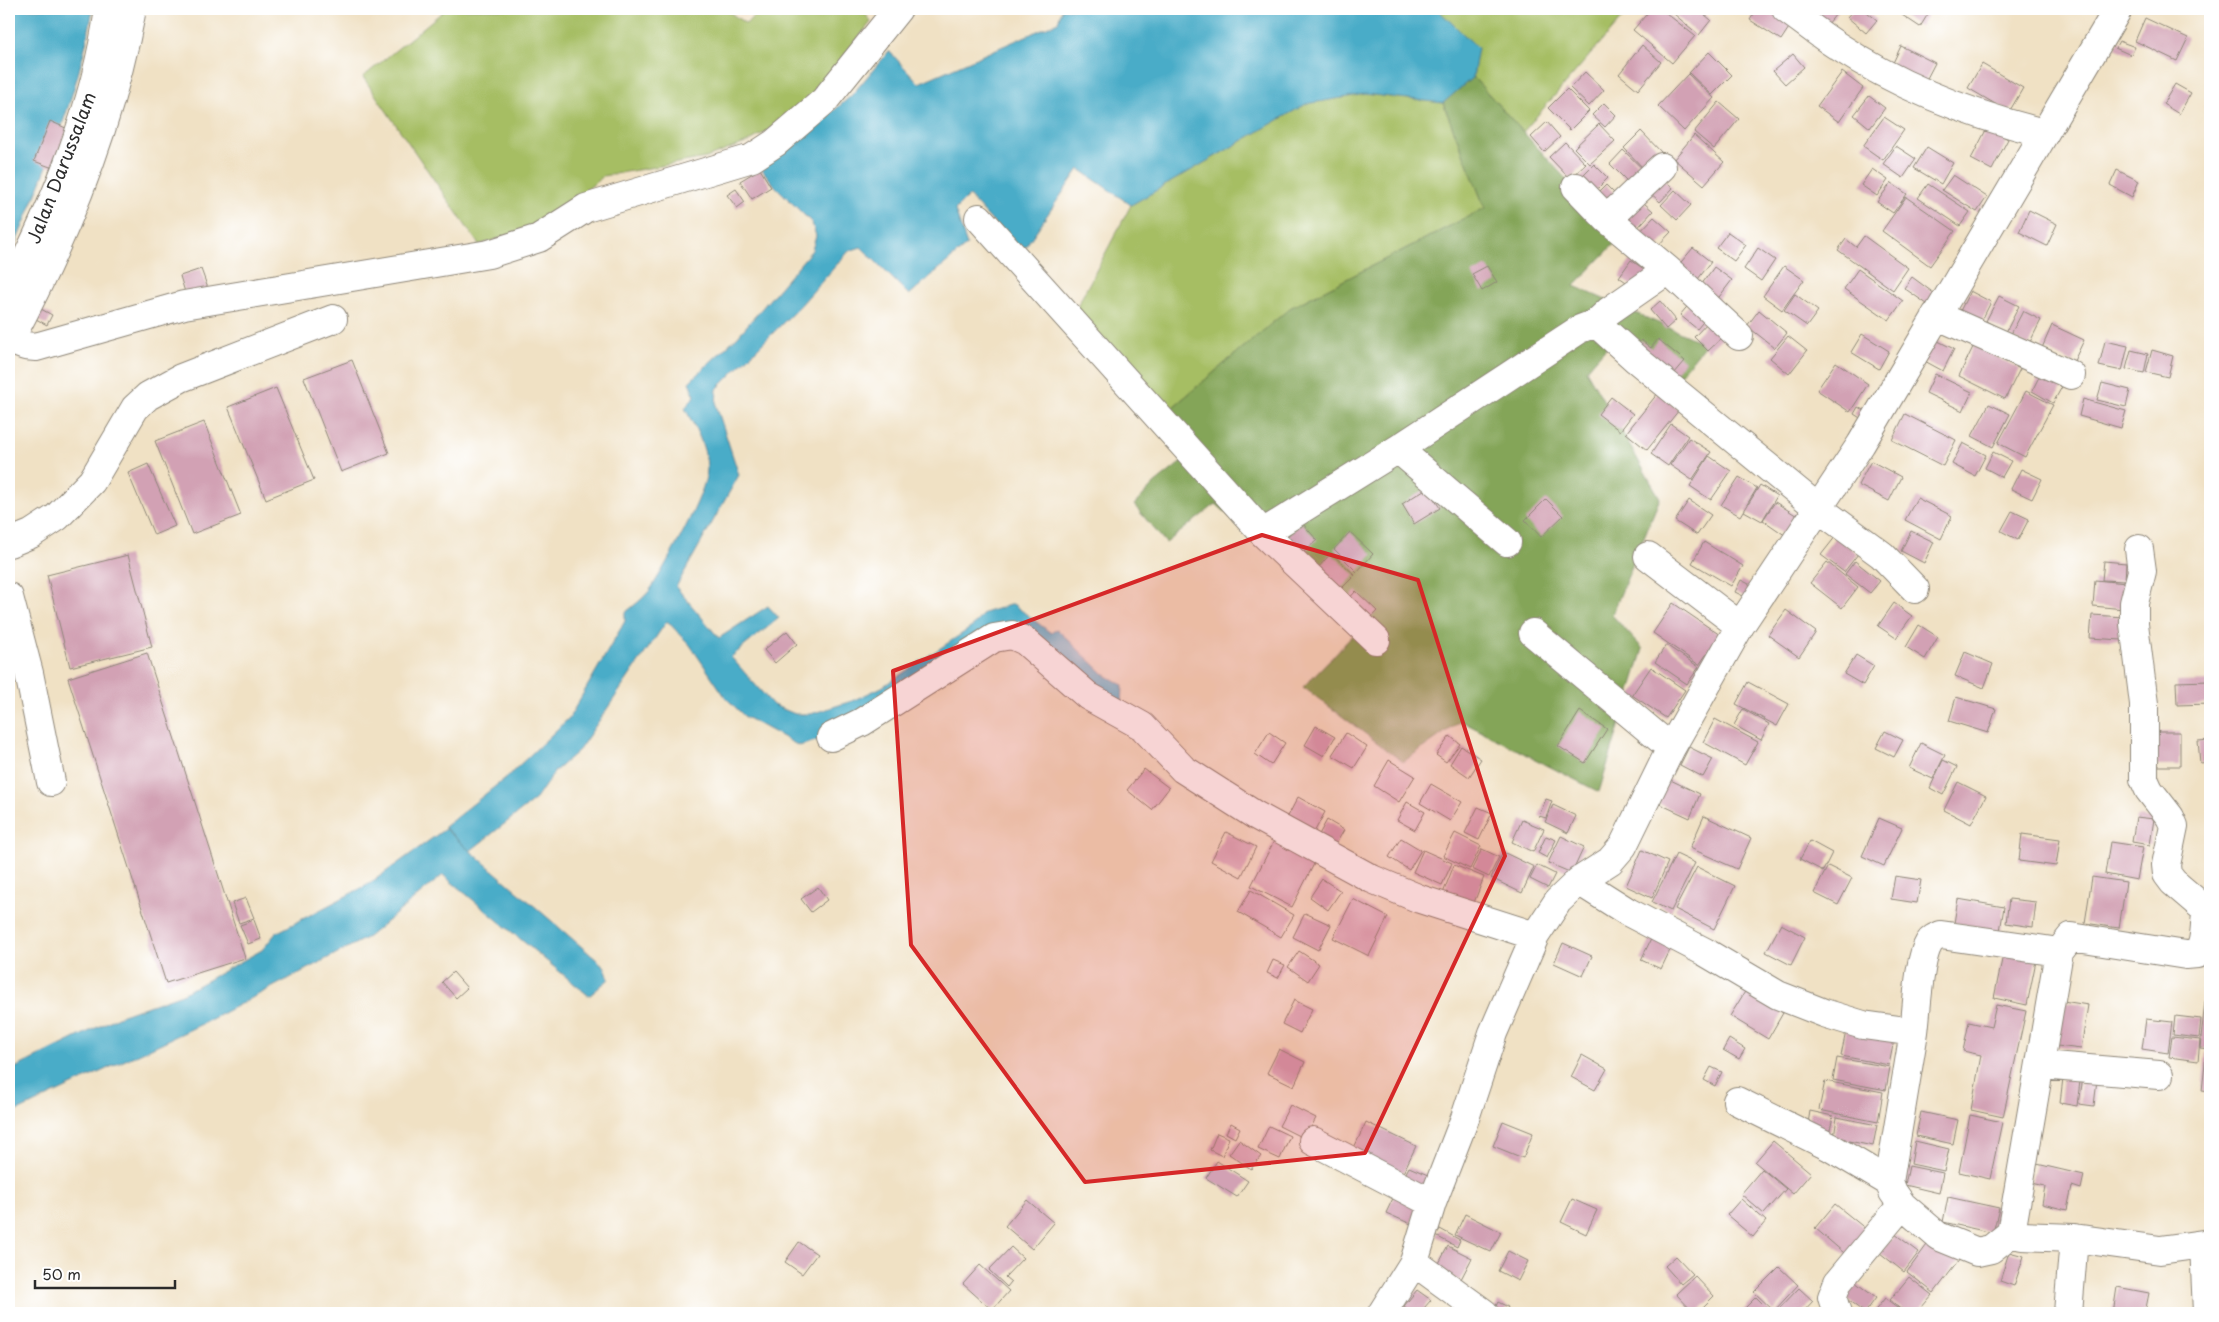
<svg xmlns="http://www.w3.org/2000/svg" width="2219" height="1322" font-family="'Playpen Sans',sans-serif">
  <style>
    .green { fill: #a6be63; stroke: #687447 }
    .forest { fill: #84a559; stroke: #586842 }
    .water { fill: #48acc8; stroke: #3a6c7a }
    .building { fill: #d2a1b4 }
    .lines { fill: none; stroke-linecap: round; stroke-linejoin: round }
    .minor-casing { stroke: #8e8678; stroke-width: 30 }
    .minor { stroke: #fff; stroke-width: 28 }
    .marked { fill: #d62828; fill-opacity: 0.2; stroke: #d62828; stroke-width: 4; stroke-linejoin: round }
    .labels { text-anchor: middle; stroke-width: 4; stroke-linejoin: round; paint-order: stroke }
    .street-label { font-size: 18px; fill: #2b2b2b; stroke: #fff }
  </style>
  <rect width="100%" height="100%" fill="#fff"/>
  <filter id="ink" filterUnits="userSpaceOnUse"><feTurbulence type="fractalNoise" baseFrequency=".02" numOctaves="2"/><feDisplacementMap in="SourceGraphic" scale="10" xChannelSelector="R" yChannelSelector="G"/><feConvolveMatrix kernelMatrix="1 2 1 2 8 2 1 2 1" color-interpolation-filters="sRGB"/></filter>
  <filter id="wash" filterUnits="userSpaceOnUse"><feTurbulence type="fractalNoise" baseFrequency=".0096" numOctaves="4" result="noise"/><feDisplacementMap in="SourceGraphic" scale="20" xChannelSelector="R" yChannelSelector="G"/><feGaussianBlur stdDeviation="1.12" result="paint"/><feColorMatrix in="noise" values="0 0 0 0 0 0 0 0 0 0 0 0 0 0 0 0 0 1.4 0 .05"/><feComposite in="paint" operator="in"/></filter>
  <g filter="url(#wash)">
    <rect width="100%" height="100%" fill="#f0e1c4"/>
    <!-- green -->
    <path class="green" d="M446 9H725L746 24 760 9H862L871 22 825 80 785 121 748 142 706 158 603 176 568 206 533 227 479 245 363 77Z
      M1437 9H1630L1523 132 1473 77 1477 48Z
      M1365 94 1443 103 1485 208 1290 308 1166 413 1139 372 1064 331 1131 205 1306 104Z"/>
    <!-- forest -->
    <path class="forest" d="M1473 77 1620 238 1574 286 1706 344 1670 387 1610 343 1586 370 1660 498 1612 615 1643 649 1599 792 1461 721 1403 762 1303 687 1364 624 1274 555 1216 504 1166 543 1134 505 1154 484 1189 456 1166 413 1290 308 1485 208 1443 103Z"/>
    <!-- water -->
    <path class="water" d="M9 9H93C78 96 43 178 9 259Z
      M1062 9H1437L1478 48 1473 77 1443 103 1365 94 1306 104 1131 205 1079 169 1021 253 969 196 955 210 967 245 909 295 861 247 849 251 799 307 717 389 716 405 739 475 676 587 719 638 768 606 779 618 731 657 773 705 795 714H811L852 701 882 687 972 627 984 613 1013 604 1051 633 1057 629 1105 675 1123 685 1122 707 1022 633 829 737 799 746 744 716 726 698 690 645 667 621 579 750 555 771 536 799 470 851 444 827 508 776 569 718 625 621V613C633 606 644 598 650 590 665 567 707 493 707 469 707 447 694 426 685 408L695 396 689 382 738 336 812 250 816 236 812 223 775 186 759 166 784 153 851 96 889 51 919 83 1058 22Z
      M445 829 605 967 609 979 589 996 443 875 368 937 204 1023 9 1115V1071L120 1016 182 994 262 950 276 933 369 884Z"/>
    <g id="blocks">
      <!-- building -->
      <path class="building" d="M1651 9H1661L1695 36 1672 63 1633 30Z
        M1668 9H1698L1711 20 1699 35Z
        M1757 9H1777L1794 20 1781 40 1750 20Z
        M1809 9H1840L1828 24Z
        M1854 9H1863L1877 20 1866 33 1847 17Z
        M1906 9H1931L1920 27 1902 15Z
        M2145 18 2188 38 2177 61 2135 41Z
        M2119 41 2135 47 2131 55 2115 48Z
        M1642 45 1661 62 1638 90 1619 74Z
        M1901 46 1935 63 1924 84 1891 67Z
        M1709 52 1732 75 1712 95 1689 73Z
        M1793 54 1804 67 1785 84 1773 71Z
        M1982 64 2023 88 2009 112 1968 88Z
        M1585 72 1604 90 1589 106 1570 88Z
        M1842 72 1863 88 1839 122 1817 106Z
        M1688 74 1714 98 1684 131 1658 106Z
        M2175 84 2191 93 2179 114 2163 104Z
        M1567 89 1589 111 1570 130 1548 108Z
        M1869 96 1885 108 1870 128 1854 115Z
        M1719 102 1739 119 1714 149 1694 132Z
        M1604 103 1616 115 1605 127 1592 115Z
        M1884 117 1904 130 1883 160 1863 146Z
        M50 121 68 129 53 168 34 161Z
        M1547 122 1560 137 1544 152 1531 137Z
        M1599 124 1615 141 1590 164 1574 148Z
        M1987 128 2008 139 1992 170 1971 159Z
        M1641 131 1663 154 1646 171 1624 148Z
        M1694 135 1724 162 1704 185 1674 159Z
        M1565 142 1586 164 1570 179 1549 157Z
        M1896 146 1916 159 1903 178 1883 164Z
        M1927 147 1953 163 1941 184 1914 168Z
        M1623 150 1649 175 1635 189 1610 164Z
        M1594 164 1608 178 1590 196 1576 182Z
        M760 169 771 187 752 199 740 181Z
        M1872 169 1888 180 1877 196 1861 185Z
        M2117 170 2139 181 2132 197 2110 185Z
        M1658 174 1673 188 1660 202 1645 188Z
        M1953 175 1987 197 1977 212 1942 190Z
        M1891 183 1907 194 1893 213 1877 202Z
        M1928 184 1970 212 1960 226 1918 198Z
        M1606 185 1622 201 1593 198Z
        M736 189 745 202 737 208 727 195Z
        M1675 190 1691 205 1677 220 1661 205Z
        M1635 195 1653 211 1633 233 1615 216Z
        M1906 197 1955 231 1930 266 1882 231Z
        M2029 210 2057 224 2047 246 2019 232Z
        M1654 217 1671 232 1653 251 1636 236Z
        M1728 232 1746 245 1734 261 1716 248Z
        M1864 236 1908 268 1893 290 1838 250 1846 239 1856 247Z
        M1693 248 1711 262 1695 283 1676 268Z
        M1758 248 1775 260 1761 281 1744 269Z
        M1631 260 1651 274 1639 291 1619 277Z
        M1487 266 1497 282 1482 291 1472 274Z
        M1784 266 1804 280 1782 310 1763 296Z
        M1714 267 1732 280 1716 301 1699 288Z
        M201 269 210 294 188 302 180 276Z
        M1858 269 1903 301 1889 320 1844 289Z
        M1912 277 1935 294 1927 304 1904 288Z
        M1970 291 1991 302 1981 322 1960 311Z
        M1795 294 1818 311 1807 326 1784 310Z
        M1999 296 2019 306 2006 332 1986 321Z
        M1660 301 1676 320 1666 329 1650 310Z
        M1691 302 1708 316 1697 329 1680 315Z
        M41 309 52 315 47 325 36 319Z
        M1759 310 1787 333 1775 348 1747 326Z
        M2023 311 2041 320 2028 346 2010 336Z
        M1710 320 1725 335 1708 351 1694 337Z
        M2052 325 2084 340 2073 363 2042 348Z
        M1862 334 1889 351 1879 369 1851 352Z
        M1788 336 1807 351 1789 374 1770 358Z
        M1932 338 1954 349 1943 371 1921 359Z
        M1658 339 1685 361 1668 381 1632 351 1641 340 1651 348Z
        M2105 341 2128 346 2122 371 2099 366Z
        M1974 345 2020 369 2005 399 1959 376Z
        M2131 350 2148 354 2144 373 2126 369Z
        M2152 350 2173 356 2168 377 2146 372Z
        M352 360 389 453 341 472 304 378Z
        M1836 362 1868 384 1850 412 1817 390Z
        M2041 373 2063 385 2053 403 2032 391Z
        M1935 374 1972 392 1963 411 1926 393Z
        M2102 383 2130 390 2126 407 2097 400Z
        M276 388 314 480 266 499 228 407Z
        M2026 391 2053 405 2025 457 1998 443Z
        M1658 393 1679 410 1647 450 1626 433Z
        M1611 397 1633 414 1620 431 1598 414Z
        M2083 399 2126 411 2121 428 2079 416Z
        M1989 404 2010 414 1993 447 1972 436Z
        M1858 407 1870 414 1865 421 1854 414Z
        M1905 414 1956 440 1943 466 1892 440Z
        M204 422 241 515 192 534 155 441Z
        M1671 424 1688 436 1668 466 1651 454Z
        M1689 438 1711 452 1692 480 1670 465Z
        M1963 443 1986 455 1975 476 1952 464Z
        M1993 452 2011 461 2002 477 1985 468Z
        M1709 456 1731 471 1711 500 1690 486Z
        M1871 461 1901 477 1889 501 1858 485Z
        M148 464 175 526 154 535 128 473Z
        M2021 469 2042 479 2032 499 2011 489Z
        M1739 477 1757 488 1740 516 1721 505Z
        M1760 485 1777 496 1762 521 1744 511Z
        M1427 488 1440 508 1414 524 1402 504Z
        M1917 498 1952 516 1941 539 1905 520Z
        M1546 499 1563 516 1541 537 1525 520Z
        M1689 500 1711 515 1697 535 1675 521Z
        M1775 502 1802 519 1789 538 1763 520Z
        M2012 511 2029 519 2018 540 2001 531Z
        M1302 523 1317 540 1294 561 1279 543Z
        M1911 531 1934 542 1924 563 1901 551Z
        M1350 532 1373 554 1357 572 1334 549Z
        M1836 536 1858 554 1844 572 1821 555Z
        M1704 542 1743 566 1731 586 1692 563Z
        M1331 553 1355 575 1340 590 1317 569Z
        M128 555 152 647 70 667 47 575Z
        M1855 561 1880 581 1870 593 1845 574Z
        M2104 561 2126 563 2125 581 2102 580Z
        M1827 562 1858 587 1842 608 1810 583Z
        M1741 580 1755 587 1749 599 1735 592Z
        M2095 580 2126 583 2124 609 2093 606Z
        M1356 591 1377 611 1366 623 1345 603Z
        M1673 603 1720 635 1699 665 1653 633Z
        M1894 603 1912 616 1896 638 1878 626Z
        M1786 610 1816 632 1799 657 1768 635Z
        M2092 615 2124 617 2122 640 2090 638Z
        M1919 625 1938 637 1925 659 1906 647Z
        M787 631 797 644 775 663 764 650Z
        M1666 645 1699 667 1687 684 1655 662Z
        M1965 652 1993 664 1984 688 1955 676Z
        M147 653 245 958 166 983 68 678Z
        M1856 655 1874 666 1863 685 1844 674Z
        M1651 667 1685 690 1666 718 1632 695Z
        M2210 681V704L2177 705 2176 682Z
        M1748 682 1789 704 1777 726 1736 704Z
        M1956 697 1996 709 1988 733 1949 721Z
        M1743 709 1769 724 1761 740 1734 725Z
        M1580 711 1607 729 1585 763 1558 746Z
        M1715 719 1758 742 1745 765 1703 742Z
        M1316 726 1335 737 1324 756 1305 745Z
        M1885 731 1903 740 1894 757 1876 748Z
        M1269 732 1285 743 1271 765 1255 754Z
        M2157 732H2180V766H2156Z
        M1346 733 1367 747 1354 768 1332 755Z
        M1450 736 1460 744 1446 762 1436 755Z
        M2210 740V762L2200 763 2198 741Z
        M1921 743 1945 755 1933 779 1909 768Z
        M1461 746 1481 759 1469 777 1450 764Z
        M1689 747 1713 759 1703 777 1680 765Z
        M1389 760 1415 776 1399 802 1374 786Z
        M1943 760 1957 767 1943 795 1930 788Z
        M1144 769 1169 788 1152 810 1127 790Z
        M1662 776 1700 794 1690 818 1651 800Z
        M1958 782 1986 796 1971 824 1944 810Z
        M1431 784 1462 802 1450 821 1420 803Z
        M1298 797 1325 812 1310 840 1283 826Z
        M1546 799 1552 801 1546 818 1539 816Z
        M1407 802 1425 812 1415 830 1397 820Z
        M1553 805 1576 816 1568 833 1545 822Z
        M1478 807 1492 813 1479 840 1465 833Z
        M1704 816 1751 838 1737 869 1690 848Z
        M2136 817 2154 819 2150 845 2132 842Z
        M1879 818 1902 828 1884 866 1862 856Z
        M1327 820 1344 830 1333 849 1316 840Z
        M1522 820 1544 829 1533 852 1512 842Z
        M1226 832 1256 847 1241 877 1211 861Z
        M1455 833 1481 846 1470 869 1443 856Z
        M2022 834 2060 839 2056 866 2019 861Z
        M1546 836 1556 840 1547 858 1538 853Z
        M1561 836 1584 847 1572 873 1548 863Z
        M1401 838 1421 850 1409 870 1389 857Z
        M1274 841 1315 862 1292 907 1251 886Z
        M1810 841 1832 853 1823 871 1800 859Z
        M2110 842 2143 847 2137 880 2105 874Z
        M1482 849 1499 857 1489 877 1472 869Z
        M1423 850 1452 863 1442 885 1413 872Z
        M1642 850 1668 862 1652 898 1626 886Z
        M1503 852 1534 867 1522 893 1491 878Z
        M1676 854 1695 863 1671 911 1652 902Z
        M1454 865 1484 877 1470 913 1440 901Z
        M1537 865 1555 874 1548 888 1530 879Z
        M1828 866 1852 878 1838 905 1814 893Z
        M1697 867 1735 886 1714 929 1675 909Z
        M1895 876 1921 880 1917 903 1891 899Z
        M2092 877 2126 882 2119 928 2085 923Z
        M1322 879 1341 891 1328 910 1310 897Z
        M818 887 827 900 811 912 801 899Z
        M1251 890 1294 915 1281 937 1238 912Z
        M246 898 254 918 239 923 232 903Z
        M1353 899 1388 917 1369 956 1333 938Z
        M1958 899 2004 907 2000 931 1954 923Z
        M2009 899 2036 902 2033 927 2006 923Z
        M1305 913 1331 925 1318 950 1293 937Z
        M254 920 261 939 248 944 240 925Z
        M1781 924 1805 937 1791 965 1766 952Z
        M1653 935 1673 944 1661 969 1641 960Z
        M1563 943 1592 956 1583 976 1554 963Z
        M2004 950 2037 956 2027 1005 1994 998Z
        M1299 951 1319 964 1308 981 1288 967Z
        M1273 960 1285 965 1278 978 1267 973Z
        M453 972 467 988 456 998 442 982Z
        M1746 990 1783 1013 1768 1039 1730 1016Z
        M1294 1000 1312 1009 1300 1033 1282 1024Z
        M2063 1001 2088 1005 2081 1049 2057 1046Z
        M2205 1001H2210V1049L2200 1048Z
        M1996 1005 2026 1011 2003 1117 1971 1110 1981 1055 1963 1051 1969 1022 1991 1027Z
        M2175 1016 2201 1019 2199 1038 2173 1035Z
        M2146 1019 2172 1022 2168 1053 2142 1049Z
        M1847 1026 1895 1035 1889 1065 1841 1056Z
        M2172 1037 2200 1040 2198 1061 2169 1057Z
        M1729 1039 1745 1049 1739 1059 1723 1050Z
        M1279 1049 1305 1062 1294 1086 1267 1073Z
        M2206 1053H2210V1092L2202 1091Z
        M1582 1055 1607 1069 1595 1090 1571 1077Z
        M1837 1058 1890 1067 1886 1090 1833 1080Z
        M1711 1067 1722 1072 1715 1086 1704 1080Z
        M2083 1077 2097 1079 2094 1106 2079 1104Z
        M2063 1078 2080 1081 2077 1106 2060 1103Z
        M1825 1081 1883 1092 1878 1122 1819 1110Z
        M1290 1105 1316 1118 1305 1139 1279 1126Z
        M1810 1111 1833 1116 1829 1135 1807 1130Z
        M1921 1112 1958 1120 1953 1144 1916 1136Z
        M1970 1115 2002 1122 1990 1179 1959 1172Z
        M1837 1117 1877 1125 1873 1146 1834 1138Z
        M1503 1121 1533 1133 1523 1158 1493 1146Z
        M1366 1122 1416 1146 1403 1173 1353 1150Z
        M1231 1123 1240 1128 1235 1138 1226 1133Z
        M1269 1126 1290 1136 1280 1159 1258 1149Z
        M1217 1133 1229 1138 1222 1156 1210 1150Z
        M1239 1140 1261 1156 1251 1169 1229 1154Z
        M1773 1141 1811 1173 1793 1194 1755 1162Z
        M1915 1141 1949 1149 1944 1171 1911 1164Z
        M1217 1161 1248 1181 1237 1197 1206 1178Z
        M2037 1164 2084 1175 2081 1189 2072 1186 2067 1210 2042 1204 2045 1186 2032 1183Z
        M1909 1166 1943 1173 1939 1193 1905 1185Z
        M1409 1167 1435 1178 1429 1190 1403 1179Z
        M1762 1169 1786 1189 1764 1214 1741 1194Z
        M1395 1194 1420 1205 1411 1224 1386 1213Z
        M1948 1197 1999 1208 1993 1233 1943 1222Z
        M1572 1199 1597 1210 1586 1234 1561 1222Z
        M1741 1199 1766 1221 1753 1237 1727 1215Z
        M1027 1200 1054 1223 1032 1249 1005 1226Z
        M1835 1204 1872 1234 1851 1259 1815 1228Z
        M1465 1214 1501 1232 1491 1252 1455 1235Z
        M1440 1229 1460 1240 1457 1247 1436 1236Z
        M1895 1234 1919 1252 1904 1272 1880 1253Z
        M1932 1238 1960 1259 1934 1293 1907 1272Z
        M799 1242 817 1254 802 1274 785 1262Z
        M1448 1246 1472 1258 1460 1281 1436 1269Z
        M1011 1247 1023 1258 1005 1277 1011 1282 1007 1287 989 1270Z
        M1508 1251 1528 1261 1518 1281 1498 1271Z
        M2009 1252 2024 1256 2014 1286 2000 1281Z
        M1676 1256 1693 1274 1681 1284 1665 1266Z
        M980 1265 1009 1291 992 1310 963 1284Z
        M1779 1267 1798 1285 1774 1311 1754 1292Z
        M1695 1276 1714 1296 1697 1313H1694L1676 1294Z
        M1909 1277 1932 1295 1917 1313H1907L1890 1300Z
        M1855 1282 1876 1298 1865 1313 1844 1297Z
        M2117 1287 2149 1293 2145 1313H2113Z
        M1799 1288 1813 1301 1802 1313H1775Z
        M1417 1290 1431 1300 1424 1308 1432 1313H1414L1404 1306Z
        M1756 1297 1772 1313H1746L1743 1310Z
        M1885 1298 1905 1313H1873Z
        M1498 1302 1508 1307 1505 1313 1494 1310Z"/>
    </g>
  </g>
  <g filter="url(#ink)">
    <use href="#blocks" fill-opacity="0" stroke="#8e8678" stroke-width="1"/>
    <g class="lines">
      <defs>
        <path id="minor" d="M1786 9C1803 21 1819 34 1836 45 1898 86 1972 115 2044 133
          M1576 187 1607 219 1668 270
          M979 218 1263 533 1376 640
          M1607 219 1662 167
          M9 294C55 203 95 110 109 9
          M1936 315 2071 375
          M1596 323 1609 311 1668 270 1739 336
          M9 340 25 346 36 347 184 305 489 254 539 238 586 208 752 158 775 143 824 101 898 9
          M9 341C66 236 110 126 132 9
          M1263 533 1398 449
          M1507 542 1398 449 1580 329 1596 323 1637 360 1818 508 1882 555 1915 589
          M9 543 31 534 57 517 92 481 135 408 148 396 181 378 333 319
          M2139 549 2142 571 2134 603V624L2144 704V779L2149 790 2170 817 2174 826 2166 865 2167 874 2173 882 2207 911
          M1648 556 1740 626
          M9 597 29 673 51 782
          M1533 633 1671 748
          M831 737 862 722 994 638 1012 635 1025 641 1088 696 1142 726 1183 769 1255 815 1372 879 1420 899 1535 936
          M1579 881 1628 912 1705 952 1778 995 1824 1013 1863 1025 1914 1032 1889 1182 1893 1192 1902 1205 1938 1236 1977 1252 1991 1249 2011 1233 2022 1236 2074 1238 2160 1250 2210 1243
          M1914 1032C1917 1010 1918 961 1929 943 1932 938 1936 937 1941 935L2059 952 2071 937 2186 955 2197 954C2209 940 2201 920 2210 904
          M2041 1065 2159 1075
          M1737 1101 1830 1147 1889 1182
          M1313 1141 1432 1203
          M2011 1233 2059 952
          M2204 1244 2207 1313
          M1414 1262 1484 1313
          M1382 1313 1414 1262 1432 1203 1465 1118 1493 1033 1535 936 1558 901 1579 881 1610 861 1623 846 1671 748 1740 626 1861 444 2118 9
          M1837 1313 1832 1297 1838 1282 1902 1205
          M2068 1313 2074 1238"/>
      </defs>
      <!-- minor casing -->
      <use href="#minor" class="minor-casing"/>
      <!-- minor -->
      <use href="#minor" class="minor"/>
    </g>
  </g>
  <!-- marked area -->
  <path class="marked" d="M1262 535 1418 580 1505 856 1365 1153 1085 1182 911 945 893 671Z"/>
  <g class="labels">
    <!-- street labels -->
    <g class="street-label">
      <text transform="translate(62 168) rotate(-69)" y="6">Jalan Darussalam</text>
    </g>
  </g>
  <!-- margin -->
  <rect width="2219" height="1322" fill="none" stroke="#fff" stroke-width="30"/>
  <!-- scale -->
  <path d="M35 1280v8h140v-8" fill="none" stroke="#2b2b2b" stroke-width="2.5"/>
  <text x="42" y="1280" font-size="15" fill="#2b2b2b" stroke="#ffffff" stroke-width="4" paint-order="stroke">50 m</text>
</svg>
